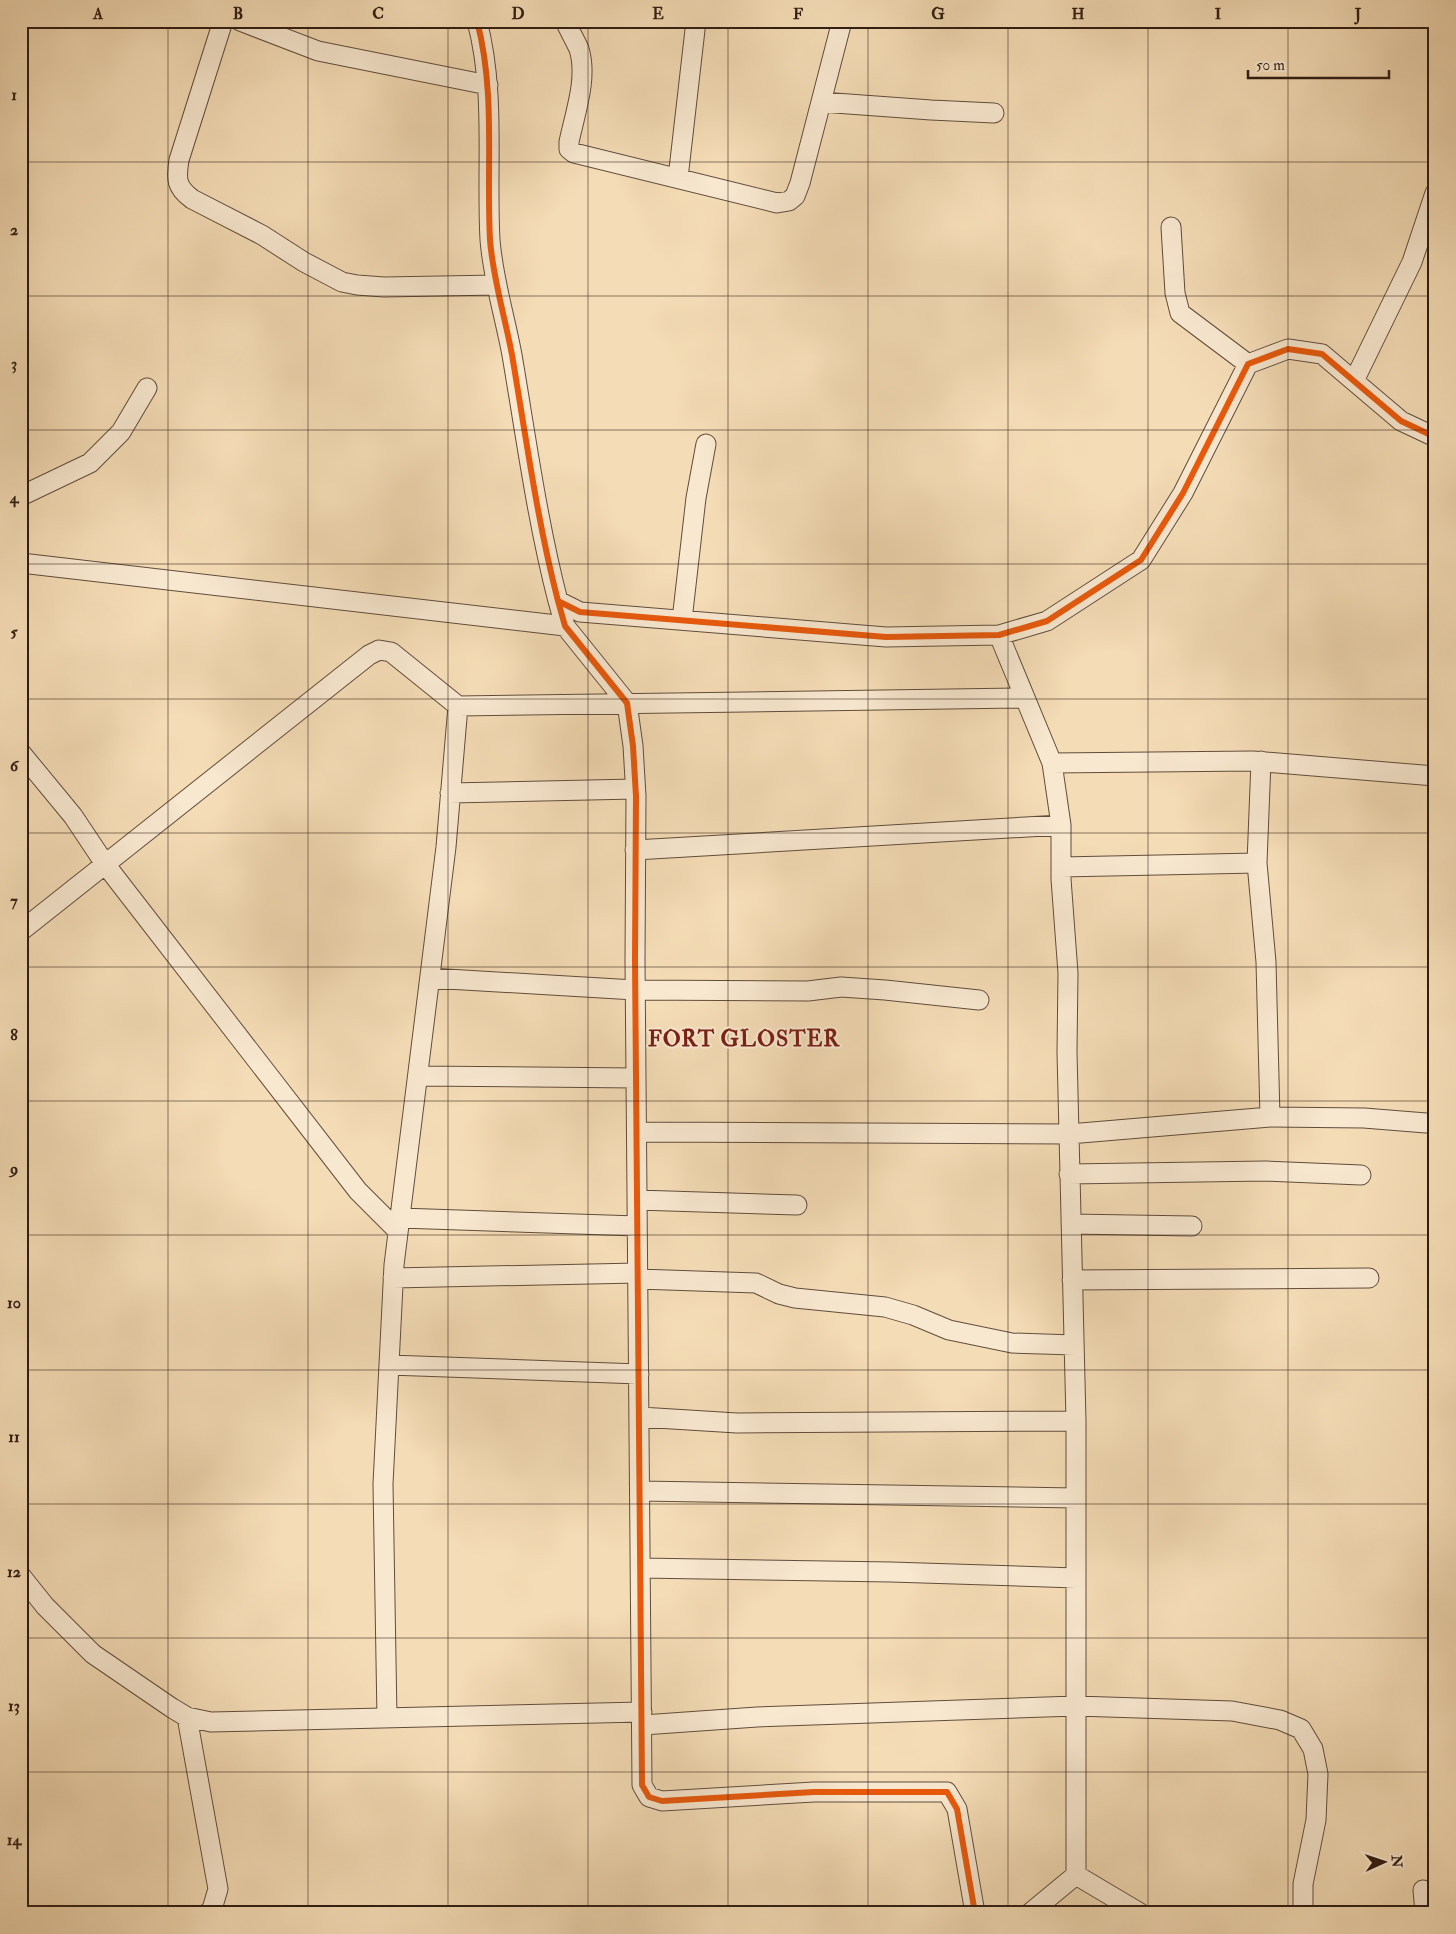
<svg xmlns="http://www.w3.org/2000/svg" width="1456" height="1934" font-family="'IM FELL Double Pica',serif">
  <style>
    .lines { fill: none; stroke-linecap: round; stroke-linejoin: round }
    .minor-casing { stroke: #614d3c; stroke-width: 21 }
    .minor { stroke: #f8e8d0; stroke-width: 19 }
    .cycleway-casing { stroke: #f8e8d0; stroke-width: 9 }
    .cycleway { stroke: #e8590c; stroke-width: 6 }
    .grid { fill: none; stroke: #301d13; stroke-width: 1; stroke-opacity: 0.55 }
    .labels { text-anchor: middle; stroke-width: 4; stroke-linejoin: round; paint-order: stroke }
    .district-label { font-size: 22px; font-weight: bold; letter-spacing: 1px; fill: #7a1f14; stroke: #f8e8d0 }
    .neatline { fill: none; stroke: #301d13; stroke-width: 2 }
    .grid-label { font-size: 16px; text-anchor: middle; font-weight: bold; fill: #301d13 }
  </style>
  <rect width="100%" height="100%" fill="#f4dcb6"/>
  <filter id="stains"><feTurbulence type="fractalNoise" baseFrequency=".004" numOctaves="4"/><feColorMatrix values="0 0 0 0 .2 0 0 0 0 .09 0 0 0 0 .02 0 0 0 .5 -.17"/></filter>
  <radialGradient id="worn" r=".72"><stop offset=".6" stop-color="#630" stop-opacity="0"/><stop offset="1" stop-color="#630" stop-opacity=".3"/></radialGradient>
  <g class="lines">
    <defs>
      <path id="minor" d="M223 21 179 160C176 179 176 187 192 199L262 235 304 262 342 282 357 285 384 287 497 285
        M240 21 318 51 488 85
        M477 21C496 93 486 167 490 240 493 279 505 317 512 355 526 437 537 520 558 601L580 612 886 637 999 635 1047 621 1141 560 1183 493 1248 364 1288 349 1322 354 1401 421 1435 437
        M565 21C569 30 575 40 579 49 588 78 575 113 569 142V149L574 153 777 203 789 201 795 196 800 183 842 21
        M821 102 931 110 994 113
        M678 178 696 21
        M1171 227 1175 293 1180 313 1248 364
        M1354 381 1412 262 1435 193
        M21 496 90 463 121 432 147 388
        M21 563 565 626
        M558 601 565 626 627 703 633 746 636 796 635 960 642 1785 649 1797 662 1801 814 1792H947L957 1809 975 1913
        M682 620 696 498 706 444
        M999 635 1052 763 1061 825V879L1068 973 1067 1052 1076 1421V1875L1140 1913
        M21 753 73 816 105 864 358 1191 398 1231
        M1261 761 1257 863 1266 962 1270 1117
        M1052 763 1253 761 1435 776
        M450 793 635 789
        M635 850 1061 825
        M1061 867 1257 863
        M21 931 369 655 379 650 391 652 458 706
        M430 978 635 990 808 991 841 987 885 990 979 1000
        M418 1076 636 1078
        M637 1132 1069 1134 1270 1117 1364 1118 1426 1123
        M1069 1174 1265 1171 1361 1175
        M637 1200 797 1205
        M400 1218 637 1226
        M1071 1224 1192 1226
        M393 1278 638 1273
        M638 1279 756 1283 779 1294 795 1298 885 1307 913 1315 949 1330 1012 1343 1074 1345
        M1072 1280 1369 1278
        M389 1365 639 1374
        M640 1417 737 1423 1076 1421
        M640 1491 1076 1498
        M641 1568 891 1572 1076 1578
        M21 1576 45 1606 93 1654 172 1708 187 1717 211 1722 642 1712
        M187 1717 218 1889 212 1909 208 1913
        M387 1718 383 1484 394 1265 446 847 458 706 1025 698
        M643 1725 757 1717 1076 1706 1232 1711 1280 1720 1301 1729 1313 1749 1318 1774 1316 1820 1303 1884V1913
        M1423 1890 1425 1913
        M1030 1913 1076 1875"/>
    </defs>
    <!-- minor casing -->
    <use href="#minor" class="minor-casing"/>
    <!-- minor -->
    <use href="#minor" class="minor"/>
    <defs>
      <path id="cycleway" d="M477 21C496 93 486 167 490 240 493 279 505 317 512 355 526 437 537 520 558 601L580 612 886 637 999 635 1047 621 1141 560 1183 493 1248 364 1288 349 1322 354 1401 421 1435 437
        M558 601 565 626 627 703 633 746 636 796 635 960 642 1785 649 1797 662 1801 814 1792H947L957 1809 975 1913"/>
    </defs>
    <!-- cycleway casing -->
    <use href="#cycleway" class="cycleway-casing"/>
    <!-- cycleway -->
    <use href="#cycleway" class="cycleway"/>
  </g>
  <!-- grid -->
  <path class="grid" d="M168 21V1913M308 21V1913M448 21V1913M588 21V1913M728 21V1913M868 21V1913M1008 21V1913M1148 21V1913M1288 21V1913M21 162H1435M21 296H1435M21 430H1435M21 564H1435M21 699H1435M21 833H1435M21 967H1435M21 1101H1435M21 1235H1435M21 1370H1435M21 1504H1435M21 1638H1435M21 1772H1435"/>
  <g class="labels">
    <!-- district labels -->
    <g class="district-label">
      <text x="744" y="1046">FORT GLOSTER</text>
    </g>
  </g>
  <!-- margin -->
  <rect width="1456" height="1934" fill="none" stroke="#f4dcb6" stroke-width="55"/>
  <!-- north arrow -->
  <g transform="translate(1384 1862) rotate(87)" stroke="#f8e8d0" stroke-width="4" paint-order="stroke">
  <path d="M0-4L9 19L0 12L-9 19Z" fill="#301d13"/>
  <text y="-8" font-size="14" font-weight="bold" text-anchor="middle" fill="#301d13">N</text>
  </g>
  <!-- scale -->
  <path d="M1248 70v8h141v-8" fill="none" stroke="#301d13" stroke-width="2.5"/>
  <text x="1256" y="70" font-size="15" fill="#301d13" stroke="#f8e8d0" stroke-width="4" paint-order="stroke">50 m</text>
  <rect x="28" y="28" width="1400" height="1878" class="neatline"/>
  <g class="grid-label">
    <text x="98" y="19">A</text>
    <text x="238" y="19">B</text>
    <text x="378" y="19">C</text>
    <text x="518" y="19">D</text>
    <text x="658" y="19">E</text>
    <text x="798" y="19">F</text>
    <text x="938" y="19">G</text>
    <text x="1078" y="19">H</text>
    <text x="1218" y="19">I</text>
    <text x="1358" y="19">J</text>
    <text x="14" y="100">1</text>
    <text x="14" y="235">2</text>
    <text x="14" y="369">3</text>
    <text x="14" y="503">4</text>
    <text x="14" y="637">5</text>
    <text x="14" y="771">6</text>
    <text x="14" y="906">7</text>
    <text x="14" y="1040">8</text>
    <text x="14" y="1174">9</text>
    <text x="14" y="1308">10</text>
    <text x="14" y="1442">11</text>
    <text x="14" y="1577">12</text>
    <text x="14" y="1711">13</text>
    <text x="14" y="1845">14</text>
  </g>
  <rect width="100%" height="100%" filter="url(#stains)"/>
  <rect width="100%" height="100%" fill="url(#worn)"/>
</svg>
